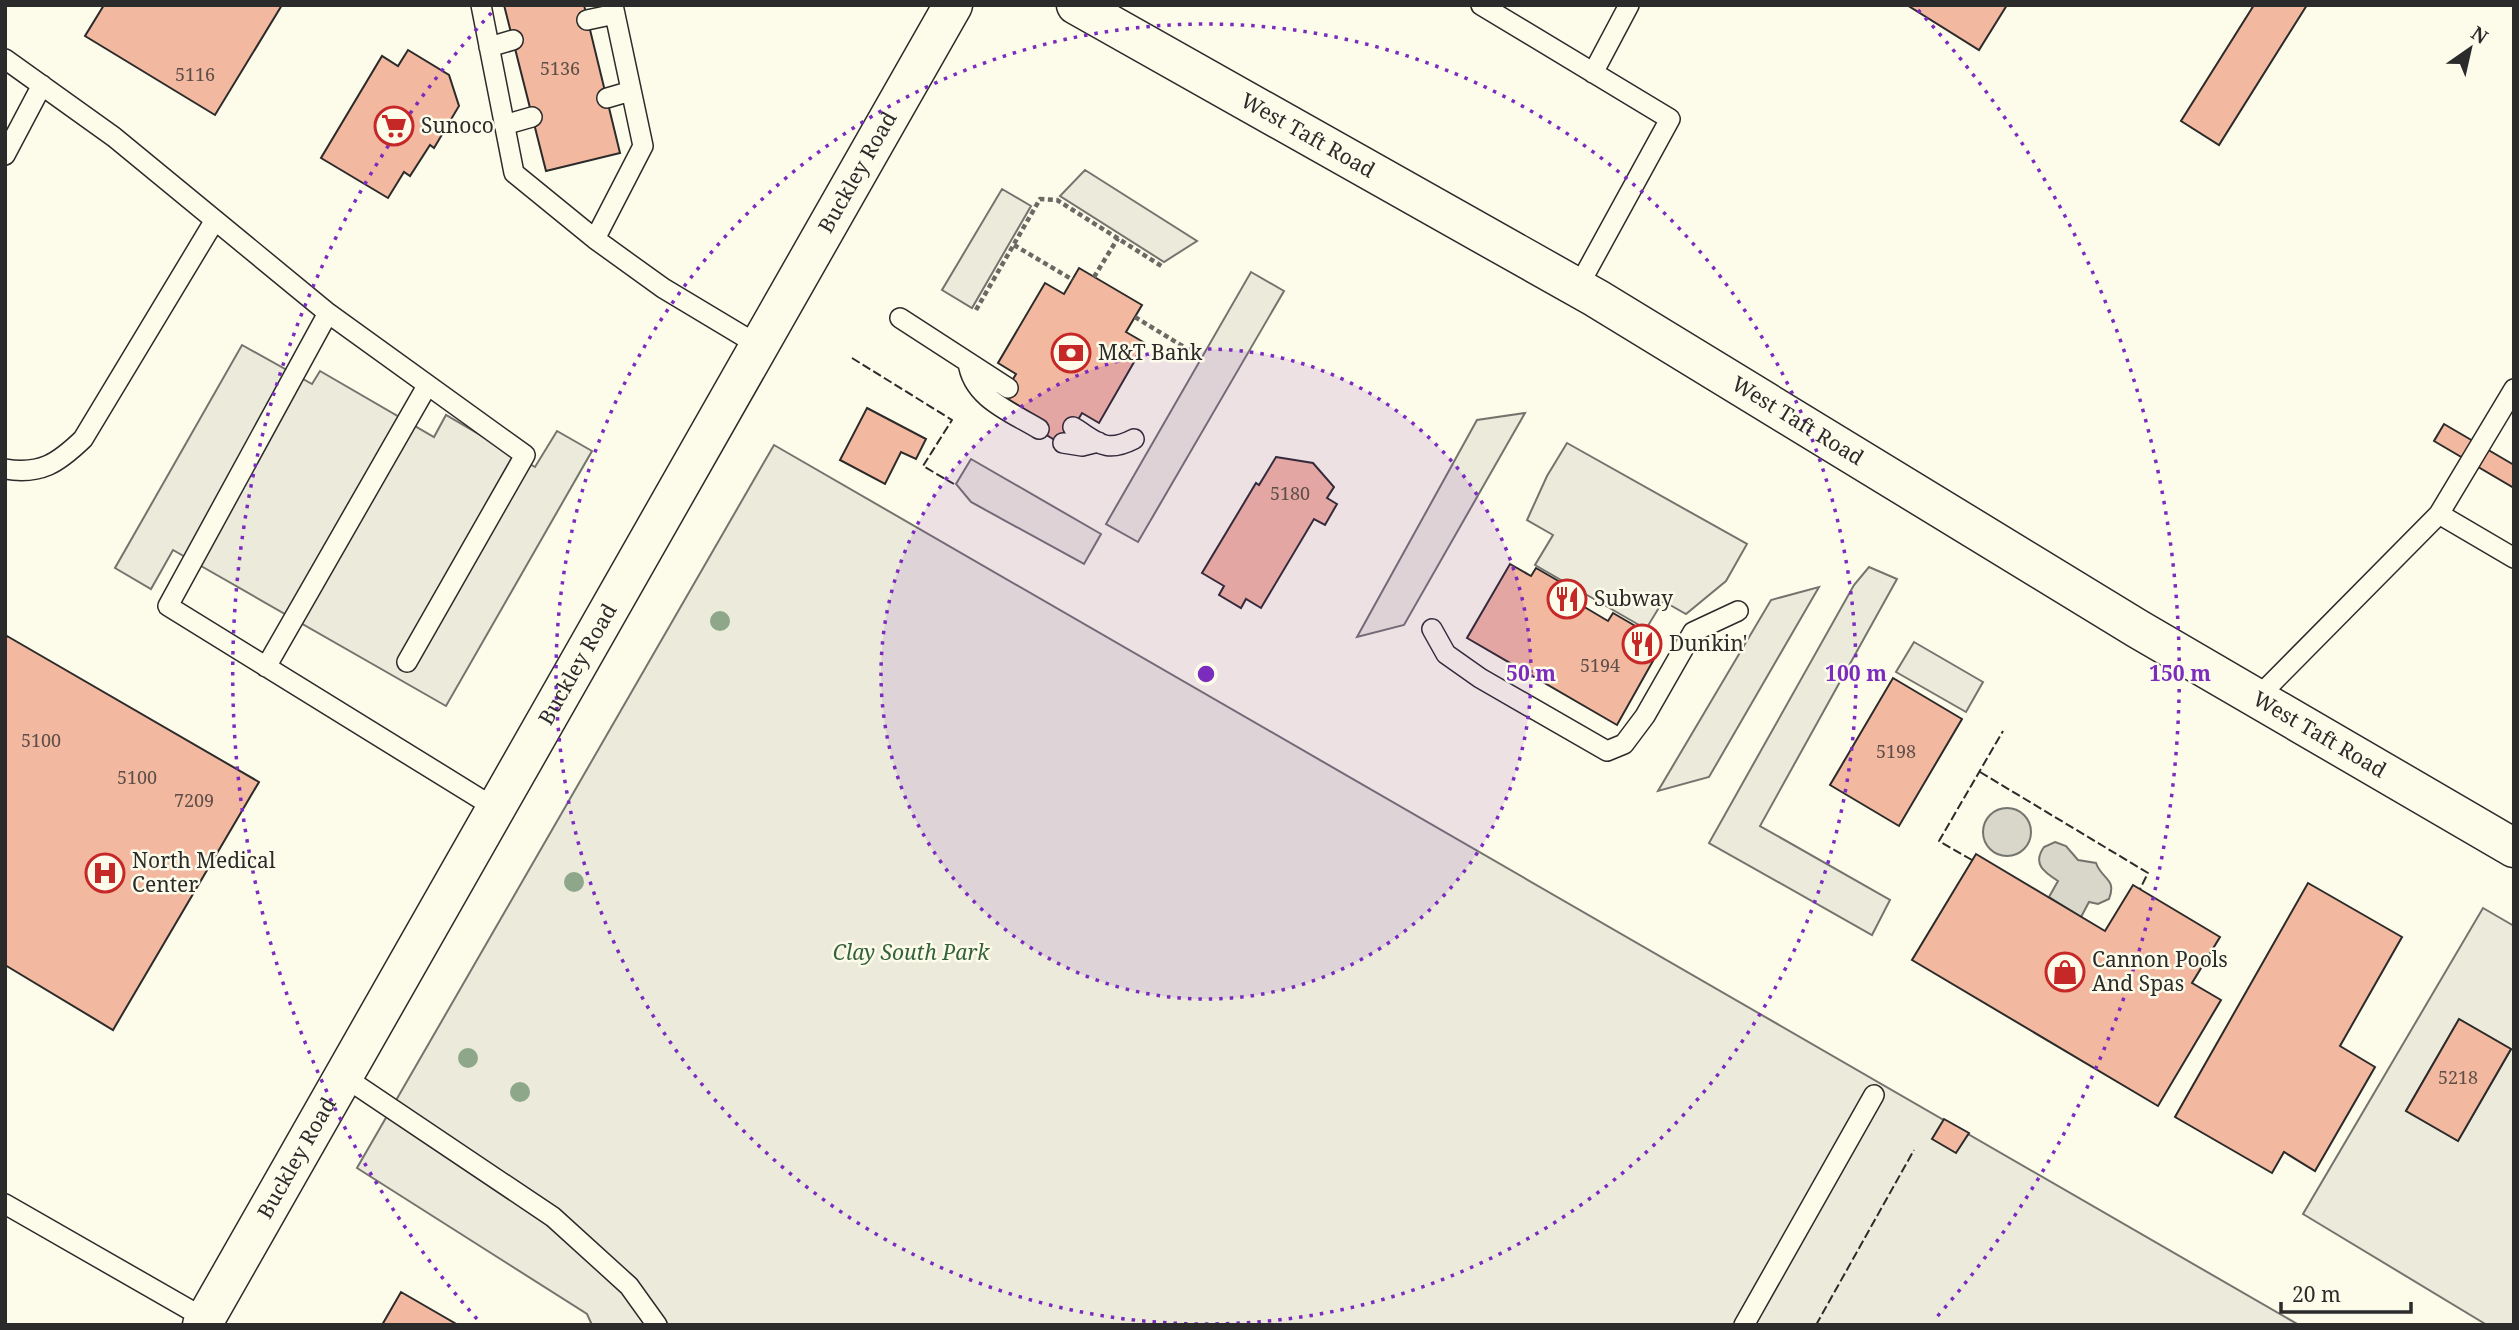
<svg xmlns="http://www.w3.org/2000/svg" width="2519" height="1330" font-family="'Noto Serif',serif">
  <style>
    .green { fill: #ecebdb; stroke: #74746e; stroke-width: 2 }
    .parking { fill: #eceadb; stroke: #74746e; stroke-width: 2; fill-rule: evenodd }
    .water { fill: #d8d7c9; stroke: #74746e; stroke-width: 2 }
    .building { fill: #f2b8a0; stroke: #2b2b2b; stroke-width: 2 }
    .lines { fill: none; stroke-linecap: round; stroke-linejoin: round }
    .lane-casing { stroke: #2b2b2b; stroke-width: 22 }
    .secondary-casing { stroke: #2b2b2b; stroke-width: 41 }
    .path { stroke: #6a6964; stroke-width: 4.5; stroke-dasharray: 5 3.5; stroke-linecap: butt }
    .lane { stroke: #fdfbea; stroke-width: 19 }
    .secondary { stroke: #fdfbea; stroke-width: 38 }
    .fence { stroke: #2b2b2b; stroke-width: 2; stroke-dasharray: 9 3.5; stroke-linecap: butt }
    .tree { fill: #8ea78a }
    .ring { fill: none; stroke: #7b2cbf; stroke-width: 3.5; stroke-dasharray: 3.5 7 }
    .labels { text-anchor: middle; stroke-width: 5; stroke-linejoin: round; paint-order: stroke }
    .number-label { font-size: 18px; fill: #5d4e48 }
    .poi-label { font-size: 21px; fill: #2b2b2b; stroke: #fdfbea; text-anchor: start }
    .street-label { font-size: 21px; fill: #2b2b2b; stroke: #fdfbea }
    .park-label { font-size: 21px; font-style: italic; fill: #34623c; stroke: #fdfbea }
    .centre { fill: #7b2cbf; stroke: #fdfbea; stroke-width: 3.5 }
    .ring-label { font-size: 21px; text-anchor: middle; font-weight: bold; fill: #7b2cbf; stroke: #fdfbea; stroke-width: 5; stroke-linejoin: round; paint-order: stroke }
  </style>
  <rect width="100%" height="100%" fill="#fdfbea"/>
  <!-- green -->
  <path class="green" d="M774 445 2299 1325H592L587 1314 357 1168Z"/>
  <!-- parking -->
  <path class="parking" d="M1085 170 1197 241 1164 262 1060 196Z
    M1002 189 1031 206 972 308 942 290Z
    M1251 272 1284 291 1138 542 1106 524Z
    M242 345 312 384 320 371 434 437 446 415 535 467 557 431 592 451 446 706 173 550 151 589 115 568Z
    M1525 413 1404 625 1357 637 1477 420Z
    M1567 443 1747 544 1726 581 1686 614 1663 601 1646 629 1535 565 1553 535 1527 520 1547 476Z
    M971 459 1101 534 1084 564 971 502 956 484Z
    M1869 567 1897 579 1760 826 1890 900 1872 935 1709 843 1854 585Z
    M1819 587 1709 777 1658 791 1771 600Z
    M1914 642 1983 682 1966 712 1896 672Z
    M2483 908 2514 926V1325H2487L2303 1214ZM2459 1019 2511 1049 2458 1141 2406 1111Z"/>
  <!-- water -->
  <path class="water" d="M1983 832a24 24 0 1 1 48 0a24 24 0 1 1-48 0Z
    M2055 842 2066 846 2078 860 2096 863C2102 880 2117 878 2109 899L2098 904 2089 902 2081 917 2049 897 2058 881C2044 872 2032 864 2044 847Z"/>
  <!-- building -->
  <path class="building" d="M104 5H282L215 115 85 36Z
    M504 5H584L620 153 546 171Z
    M1907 5H2007L1979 50Z
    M2254 5H2307L2219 145 2181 121Z
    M408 50 449 75 459 106 434 148 430 145 410 176 404 172 388 198 321 158 382 56 398 66Z
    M1079 268 1142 305 1126 332 1145 343 1099 423 1082 413 1063 445 1038 430 1044 421 1003 396 1016 374 998 363 1045 283 1064 294Z
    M867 408 926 439 916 459 901 452 885 484 840 460Z
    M2444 424 2514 465V488L2434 441Z
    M1276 457 1313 463 1334 487 1327 498 1337 504 1325 525 1314 519 1261 608 1246 599 1241 608 1219 595 1224 586 1202 573 1256 483 1259 485Z
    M1510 564 1531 576 1536 568 1581 594 1576 602 1608 621 1613 613 1656 638 1650 648 1658 652 1617 725 1467 638Z
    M7 636 259 782 113 1030 5 965V640Z
    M1893 678 1962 719 1899 826 1830 785Z
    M1976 854 2105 931 2133 885 2220 937 2192 983 2221 1000 2158 1106 1912 960Z
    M2308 883 2402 937 2340 1046 2375 1067 2315 1171 2284 1152 2272 1173 2175 1117Z
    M2459 1019 2511 1049 2458 1141 2406 1111Z
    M1944 1119 1969 1133 1956 1153 1932 1139Z
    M401 1292 458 1325H382Z"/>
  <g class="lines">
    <defs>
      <path id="lane" d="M481 5 514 173 595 239
        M613 5 643 146 595 239 663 288 758 345
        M1481 5 1670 119 1578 287
        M587 20 615 14
        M489 47 513 40
        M5 59 114 137 328 313 525 455 407 662
        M1593 73 1629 5
        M607 98 631 91
        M504 125 532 117
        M5 155 42 85
        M328 313 168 606 495 808
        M900 318 1008 388
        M968 362C972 398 1011 412 1039 429
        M1073 427C1098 442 1105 454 1134 439
        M1063 443 1082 446 1098 442
        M5 469C41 475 58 463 83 439L215 220
        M2439 514 2514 558
        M1432 629 1446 654 1480 678 1607 751 1624 744 1645 716 1693 632 1738 611
        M266 667 427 386
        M2257 698 2439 514 2514 389
        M343 1076 553 1217 629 1286 657 1325
        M5 1204 211 1322
        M1744 1325 1874 1095"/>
      <g id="secondary">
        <path id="s1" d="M1076 5 1596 298 2138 629 2514 848"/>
        <path id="s2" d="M202 1325 953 5"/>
      </g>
    </defs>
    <!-- lane casing -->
    <use href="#lane" class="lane-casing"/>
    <!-- secondary casing -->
    <use href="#secondary" class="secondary-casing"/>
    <!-- path -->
    <path class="path" d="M1014 245 1073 280
      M1094 277 1118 238
      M976 310 1040 199 1057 200 1163 267
      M1135 317 1184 347"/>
    <!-- lane -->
    <use href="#lane" class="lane"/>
    <!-- secondary -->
    <use href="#secondary" class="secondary"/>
    <!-- fence -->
    <path class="fence" d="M852 358 952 420 923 466 954 484
      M1980 772 2148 873 2140 889
      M1972 860 1939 841 2003 731
      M1816 1325 1914 1150"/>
  </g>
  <!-- trees -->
  <g class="tree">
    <circle cx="720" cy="621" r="10"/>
    <circle cx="574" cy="882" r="10"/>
    <circle cx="468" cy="1058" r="10"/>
    <circle cx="520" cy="1092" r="10"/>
  </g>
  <!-- distance rings -->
  <circle cx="1206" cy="674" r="325" fill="#7b2cbf" fill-opacity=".12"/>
  <g class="ring">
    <circle cx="1206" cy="674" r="325"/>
    <circle cx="1206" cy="674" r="650"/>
    <path d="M477 1319A974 974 0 0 1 494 10M1918 10A974 974 0 0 1 1935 1319"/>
  </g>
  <!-- icons -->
  <defs>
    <symbol id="supermarket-ring" viewBox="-11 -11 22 22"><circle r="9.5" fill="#fdfbea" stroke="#c62828" stroke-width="1.5"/><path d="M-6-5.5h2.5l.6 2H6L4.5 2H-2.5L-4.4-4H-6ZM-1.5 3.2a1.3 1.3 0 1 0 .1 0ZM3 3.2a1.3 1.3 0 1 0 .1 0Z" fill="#c62828"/></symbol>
    <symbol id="bank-ring" viewBox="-11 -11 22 22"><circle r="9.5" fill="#fdfbea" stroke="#c62828" stroke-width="1.5"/><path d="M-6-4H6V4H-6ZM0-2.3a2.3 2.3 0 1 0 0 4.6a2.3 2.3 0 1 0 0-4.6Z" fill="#c62828"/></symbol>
    <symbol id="restaurant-ring" viewBox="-11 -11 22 22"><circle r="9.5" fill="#fdfbea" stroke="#c62828" stroke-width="1.5"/><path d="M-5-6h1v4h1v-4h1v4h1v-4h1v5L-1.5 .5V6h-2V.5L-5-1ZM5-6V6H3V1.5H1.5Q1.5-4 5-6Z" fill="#c62828"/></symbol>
    <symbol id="hospital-ring" viewBox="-11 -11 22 22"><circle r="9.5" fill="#fdfbea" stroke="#c62828" stroke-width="1.5"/><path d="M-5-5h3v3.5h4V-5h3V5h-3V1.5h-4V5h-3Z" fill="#c62828"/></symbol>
    <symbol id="shop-ring" viewBox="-11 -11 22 22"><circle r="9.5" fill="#fdfbea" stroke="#c62828" stroke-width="1.5"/><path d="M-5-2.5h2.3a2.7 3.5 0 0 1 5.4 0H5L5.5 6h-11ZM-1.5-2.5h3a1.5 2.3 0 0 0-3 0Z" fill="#c62828"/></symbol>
  </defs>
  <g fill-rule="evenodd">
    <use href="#supermarket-ring" x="372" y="104" width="44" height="44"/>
    <use href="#bank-ring" x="1049" y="331" width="44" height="44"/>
    <use href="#restaurant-ring" x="1545" y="577" width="44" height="44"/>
    <use href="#restaurant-ring" x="1620" y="622" width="44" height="44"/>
    <use href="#hospital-ring" x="83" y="851" width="44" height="44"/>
    <use href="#shop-ring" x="2043" y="950" width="44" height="44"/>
  </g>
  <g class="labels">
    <!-- number labels -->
    <g class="number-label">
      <text x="560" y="75">5136</text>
      <text x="195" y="81">5116</text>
      <text x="1290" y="500">5180</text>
      <text x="1600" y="672">5194</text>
      <text x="41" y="747">5100</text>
      <text x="1896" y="758">5198</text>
      <text x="137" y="784">5100</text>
      <text x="194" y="807">7209</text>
      <text x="2458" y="1084">5218</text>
    </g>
    <!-- poi labels -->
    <g class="poi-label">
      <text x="421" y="133">Sunoco</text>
      <text x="1098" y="360">M&amp;T Bank</text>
      <text x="1594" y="606">Subway</text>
      <text x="1669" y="651">Dunkin'</text>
      <text x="132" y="868">North Medical<tspan x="132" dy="24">Center</tspan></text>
      <text x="2092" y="967">Cannon Pools<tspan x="2092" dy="24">And Spas</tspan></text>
    </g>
    <!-- street labels -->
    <g class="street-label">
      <text dy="7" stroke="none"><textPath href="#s1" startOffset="266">West Taft Road</textPath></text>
      <text dy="7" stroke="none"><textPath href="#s2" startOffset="1326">Buckley Road</textPath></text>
      <text dy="7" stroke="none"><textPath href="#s1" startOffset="833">West Taft Road</textPath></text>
      <text dy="7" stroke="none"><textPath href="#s2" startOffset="760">Buckley Road</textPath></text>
      <text dy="7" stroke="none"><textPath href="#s1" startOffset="1442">West Taft Road</textPath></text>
      <text dy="7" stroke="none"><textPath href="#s2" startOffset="192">Buckley Road</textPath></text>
    </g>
    <!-- park labels -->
    <g class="park-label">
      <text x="911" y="960">Clay South Park</text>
    </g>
  </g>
  <circle cx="1206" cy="674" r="10" class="centre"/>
  <g class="ring-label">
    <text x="1531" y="681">50 m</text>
    <text x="1856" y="681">100 m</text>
    <text x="2180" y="681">150 m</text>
  </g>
  <!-- border -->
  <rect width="2519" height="1330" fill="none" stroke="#2b2b2b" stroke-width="14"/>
  <!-- north arrow -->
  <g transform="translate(2470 49) rotate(34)" stroke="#fdfbea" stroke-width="5" paint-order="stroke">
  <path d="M0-5L12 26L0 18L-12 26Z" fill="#2b2b2b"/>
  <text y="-10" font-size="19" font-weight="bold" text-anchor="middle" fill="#2b2b2b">N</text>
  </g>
  <!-- scale -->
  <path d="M2281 1302v10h130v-10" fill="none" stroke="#2b2b2b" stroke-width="3.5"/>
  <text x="2292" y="1302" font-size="21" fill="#2b2b2b" stroke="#fdfbea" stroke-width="5" paint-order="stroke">20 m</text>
</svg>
